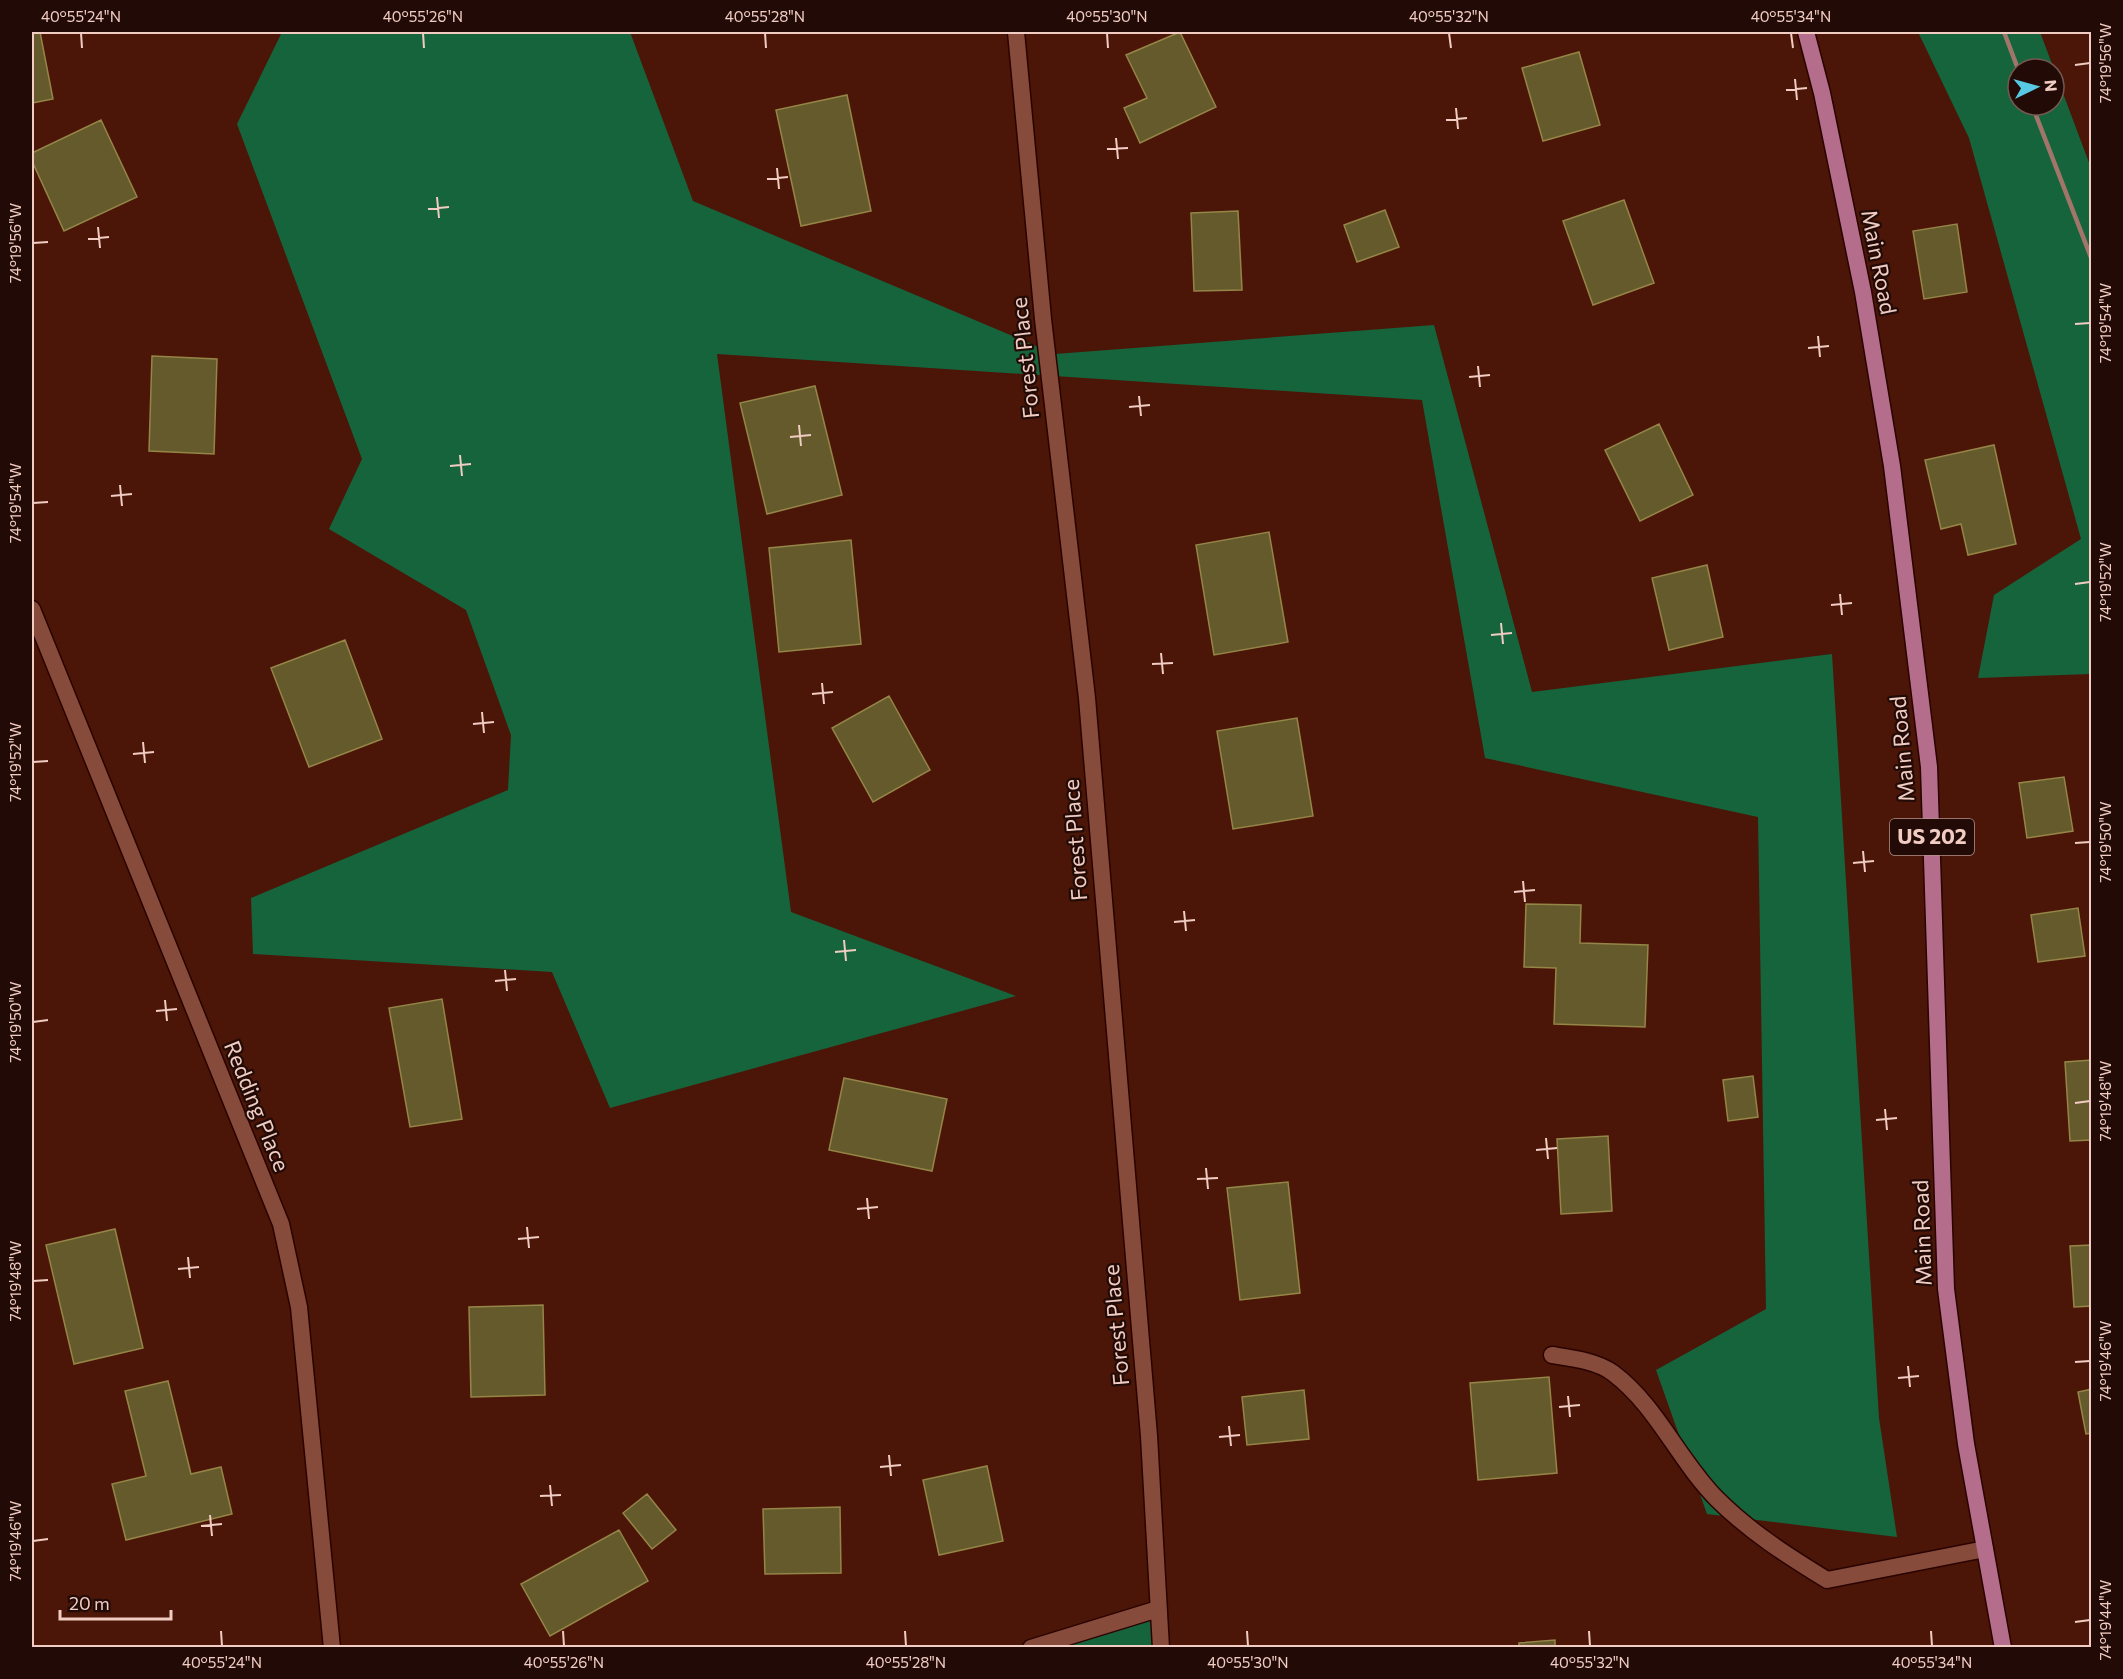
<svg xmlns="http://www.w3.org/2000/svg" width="2123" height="1679" font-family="Commissioner,sans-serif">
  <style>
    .forest { fill: #16643c; fill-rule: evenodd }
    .building { fill: #655a2c; stroke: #958547; stroke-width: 1.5 }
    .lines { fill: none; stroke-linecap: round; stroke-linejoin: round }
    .service-casing { stroke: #2a0300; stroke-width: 19 }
    .minor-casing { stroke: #2a0300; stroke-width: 19 }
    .primary-casing { stroke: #2a0300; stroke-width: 19 }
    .service { stroke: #864b3b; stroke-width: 16 }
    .minor { stroke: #864b3b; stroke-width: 16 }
    .primary { stroke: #b46d8b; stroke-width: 16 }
    .rail { stroke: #a2756a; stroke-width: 4.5 }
    .ticks { fill: none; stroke: #f0ccc3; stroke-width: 2 }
    .labels { text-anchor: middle; stroke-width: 4.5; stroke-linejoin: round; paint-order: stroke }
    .shield { fill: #220b06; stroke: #b2928a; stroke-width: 1.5 }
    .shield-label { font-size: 21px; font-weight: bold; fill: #f0ccc3 }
    .street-label { font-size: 22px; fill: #f0ccc3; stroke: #220b06 }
    .neatline { fill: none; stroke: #f0ccc3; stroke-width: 2 }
    .ticks-label { font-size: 15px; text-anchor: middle; fill: #f0ccc3 }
  </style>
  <rect width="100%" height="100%" fill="#4b1608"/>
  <!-- forest -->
  <path class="forest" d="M282 32H630L693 201 1055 354 1434 325 1532 692 1832 654 1879 1418 1897 1537 1707 1514 1656 1370 1766 1309 1758 817 1485 758 1422 400 717 354 791 912 1016 996 610 1108 552 972 253 954 251 898 508 790 511 735 466 610 329 529 362 459 237 124Z
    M1918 32H2040L2091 168V674L1978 678 1994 595 2081 539 1969 138ZM2018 69H2054V105H2018Z
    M1163 1615 1167 1648H1007Z"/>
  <!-- building -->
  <path class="building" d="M32 32H40L53 99 32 103Z
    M1180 32 1216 107 1140 143 1124 108 1147 98 1126 55Z
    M1579 52 1600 125 1543 141 1522 68Z
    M847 95 871 211 801 226 776 110Z
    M101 120 137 197 64 231 32 161V153Z
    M1624 200 1654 283 1593 305 1563 221Z
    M1385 210 1399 247 1357 262 1344 225Z
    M1238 211 1242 290 1194 291 1191 213Z
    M1957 224 1967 292 1924 299 1913 231Z
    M152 356 217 359 214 454 149 451Z
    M815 386 842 495 767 514 740 403Z
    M1659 424 1693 495 1640 521 1605 450Z
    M1994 445 2016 544 1968 555 1961 524 1941 529 1925 460Z
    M1269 532 1288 642 1214 655 1196 545Z
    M851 540 861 644 779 652 769 548Z
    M1707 565 1723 637 1669 650 1652 578Z
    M345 640 382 739 309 767 271 668Z
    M889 696 930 770 873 802 832 728Z
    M1297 718 1313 816 1233 829 1217 731Z
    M2064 777 2073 831 2027 838 2019 783Z
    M1526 904 1581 905 1580 943 1648 945 1645 1027 1554 1024 1556 968 1524 967Z
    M2078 908 2085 956 2038 962 2031 915Z
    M442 999 462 1119 410 1127 389 1008Z
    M2092 1060V1140L2070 1141 2065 1062Z
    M1753 1076 1758 1117 1728 1121 1723 1080Z
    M844 1078 947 1099 932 1171 829 1150Z
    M1608 1136 1612 1211 1561 1214 1557 1139Z
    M1288 1182 1300 1293 1240 1300 1227 1188Z
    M115 1229 143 1348 74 1364 46 1245Z
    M2092 1245V1306L2074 1307 2070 1246Z
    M543 1305 545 1395 471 1397 469 1307Z
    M1549 1377 1557 1473 1478 1480 1470 1383Z
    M168 1381 191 1474 221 1467 232 1514 126 1540 112 1484 146 1476 125 1391Z
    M2092 1389V1433L2086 1434 2078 1392Z
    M1304 1390 1309 1439 1247 1445 1242 1397Z
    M987 1466 1003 1541 939 1555 923 1480Z
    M647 1494 676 1530 652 1549 623 1513Z
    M840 1507 841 1573 765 1574 763 1509Z
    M619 1530 648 1581 550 1636 521 1584Z
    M1555 1640V1648H1519V1643Z"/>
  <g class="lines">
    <defs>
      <path id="service" d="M1552 1355C1571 1358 1597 1361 1613 1373 1657 1406 1679 1461 1717 1499 1750 1532 1788 1556 1827 1580L1985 1549"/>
      <path id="minor" d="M1016 32 1043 319 1087 698 1149 1436 1161 1648
        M32 609 281 1224 299 1307 332 1648
        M1031 1648 1158 1609"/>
      <path id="primary" d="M1806 32 1822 93 1863 292 1892 466 1929 767 1946 1289 1966 1444 2003 1648"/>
    </defs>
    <!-- service casing -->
    <use href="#service" class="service-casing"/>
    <!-- minor casing -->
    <use href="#minor" class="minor-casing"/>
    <!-- primary casing -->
    <use href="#primary" class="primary-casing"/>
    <!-- service -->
    <use href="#service" class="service"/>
    <!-- minor -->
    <use href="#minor" class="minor"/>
    <!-- primary -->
    <use href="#primary" class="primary"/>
    <!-- rail -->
    <path class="rail" d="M2004 32 2018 69
      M2032 105 2092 260"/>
  </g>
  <!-- ticks -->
  <path class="ticks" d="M81 33 82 48M423 33 424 48M765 33 766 48M1107 33 1108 48M1449 33 1451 48M1791 33 1793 48M2075 65 2090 63M1795 79 1797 100M1786 90 1807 88M1456 108 1458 129M1446 120 1467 118M1116 138 1118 159M1107 149 1128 148M777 168 779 189M767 179 788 177M437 197 439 218M428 209 449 207M98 227 100 248M88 239 109 237M33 243 48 242M2075 324 2090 323M1818 336 1820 357M1808 348 1829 346M1478 366 1480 387M1469 377 1490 375M1139 396 1141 416M1129 407 1150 405M799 425 801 446M790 437 811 435M460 455 462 476M450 466 471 464M120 485 122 506M111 496 132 494M33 503 48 502M2075 584 2090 582M1840 594 1842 615M1831 605 1852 603M1501 623 1503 644M1491 635 1512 633M1161 653 1163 674M1152 664 1173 663M822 683 824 704M812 694 833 692M482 712 484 733M473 724 494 722M143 742 145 763M133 754 154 752M33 762 48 761M2075 843 2090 842M1863 851 1865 872M1853 863 1874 861M1523 881 1525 902M1514 892 1535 890M1184 911 1186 931M1174 922 1195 920M844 940 846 961M835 952 856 950M505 970 507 991M495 981 516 979M165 1000 167 1021M156 1011 177 1009M33 1022 48 1020M2075 1103 2090 1101M1885 1109 1887 1130M1876 1120 1897 1118M1546 1138 1548 1159M1536 1150 1557 1148M1206 1168 1208 1189M1197 1179 1218 1178M867 1198 869 1219M857 1209 878 1207M527 1227 529 1248M518 1239 539 1237M188 1257 190 1278M178 1269 199 1267M33 1281 48 1280M2075 1362 2090 1361M1908 1366 1910 1387M1898 1378 1919 1376M1568 1396 1570 1417M1559 1407 1580 1405M1229 1426 1231 1446M1219 1437 1240 1435M889 1455 891 1476M880 1467 901 1465M550 1485 552 1506M540 1496 561 1495M210 1515 212 1536M201 1526 222 1524M33 1541 48 1539M2075 1622 2090 1620M221 1631 222 1646M563 1631 564 1646M905 1631 906 1646M1247 1631 1248 1646M1589 1631 1590 1646M1931 1631 1932 1646"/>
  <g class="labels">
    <!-- shield labels -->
    <rect class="shield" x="1890" y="819" width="84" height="36" rx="4.5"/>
    <g class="shield-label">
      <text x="1932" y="844">US 202</text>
    </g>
    <!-- street labels -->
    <g class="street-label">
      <text transform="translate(1879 262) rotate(79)" y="8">Main Road</text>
      <text transform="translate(1025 358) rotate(-96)" y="8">Forest Place</text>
      <text transform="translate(1902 749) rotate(-95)" y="8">Main Road</text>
      <text transform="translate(1075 840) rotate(-94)" y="8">Forest Place</text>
      <text transform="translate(257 1106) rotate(68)" y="8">Redding Place</text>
      <text transform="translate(1922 1233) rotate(-92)" y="8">Main Road</text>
      <text transform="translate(1116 1325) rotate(-95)" y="8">Forest Place</text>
    </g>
  </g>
  <!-- border -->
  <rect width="2123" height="1679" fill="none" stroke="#220b06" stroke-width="66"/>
  <!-- north arrow -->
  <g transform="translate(2036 87) rotate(85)"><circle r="28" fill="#220b06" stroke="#745852" stroke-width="1.5"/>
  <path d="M0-4.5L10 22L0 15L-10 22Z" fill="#58c9e3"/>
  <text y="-9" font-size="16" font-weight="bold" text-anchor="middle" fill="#f0ccc3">N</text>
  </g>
  <!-- scale -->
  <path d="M60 1610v9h111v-9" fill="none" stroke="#f0ccc3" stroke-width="3"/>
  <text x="69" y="1610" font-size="18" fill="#f0ccc3" stroke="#220b06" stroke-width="4.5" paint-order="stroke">20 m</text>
  <rect x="33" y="33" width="2057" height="1613" class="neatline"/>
  <g class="ticks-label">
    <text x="81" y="22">40°55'24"N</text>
    <text x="423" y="22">40°55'26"N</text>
    <text x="765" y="22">40°55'28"N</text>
    <text x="1107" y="22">40°55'30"N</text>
    <text x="1449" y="22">40°55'32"N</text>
    <text x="1791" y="22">40°55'34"N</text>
    <text transform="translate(2106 63) rotate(-90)" y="5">74°19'56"W</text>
    <text transform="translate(16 243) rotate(-90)" y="5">74°19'56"W</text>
    <text transform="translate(2106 323) rotate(-90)" y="5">74°19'54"W</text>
    <text transform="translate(16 503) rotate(-90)" y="5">74°19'54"W</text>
    <text transform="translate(2106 582) rotate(-90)" y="5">74°19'52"W</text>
    <text transform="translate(16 762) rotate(-90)" y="5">74°19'52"W</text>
    <text transform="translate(2106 842) rotate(-90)" y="5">74°19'50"W</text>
    <text transform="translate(16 1022) rotate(-90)" y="5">74°19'50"W</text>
    <text transform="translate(2106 1101) rotate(-90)" y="5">74°19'48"W</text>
    <text transform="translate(16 1281) rotate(-90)" y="5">74°19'48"W</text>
    <text transform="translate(2106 1361) rotate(-90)" y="5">74°19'46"W</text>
    <text transform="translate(16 1541) rotate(-90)" y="5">74°19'46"W</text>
    <text transform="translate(2106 1620) rotate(-90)" y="5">74°19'44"W</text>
    <text x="222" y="1668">40°55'24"N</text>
    <text x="564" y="1668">40°55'26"N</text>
    <text x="906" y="1668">40°55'28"N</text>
    <text x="1248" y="1668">40°55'30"N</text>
    <text x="1590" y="1668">40°55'32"N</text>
    <text x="1932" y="1668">40°55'34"N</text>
  </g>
</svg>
